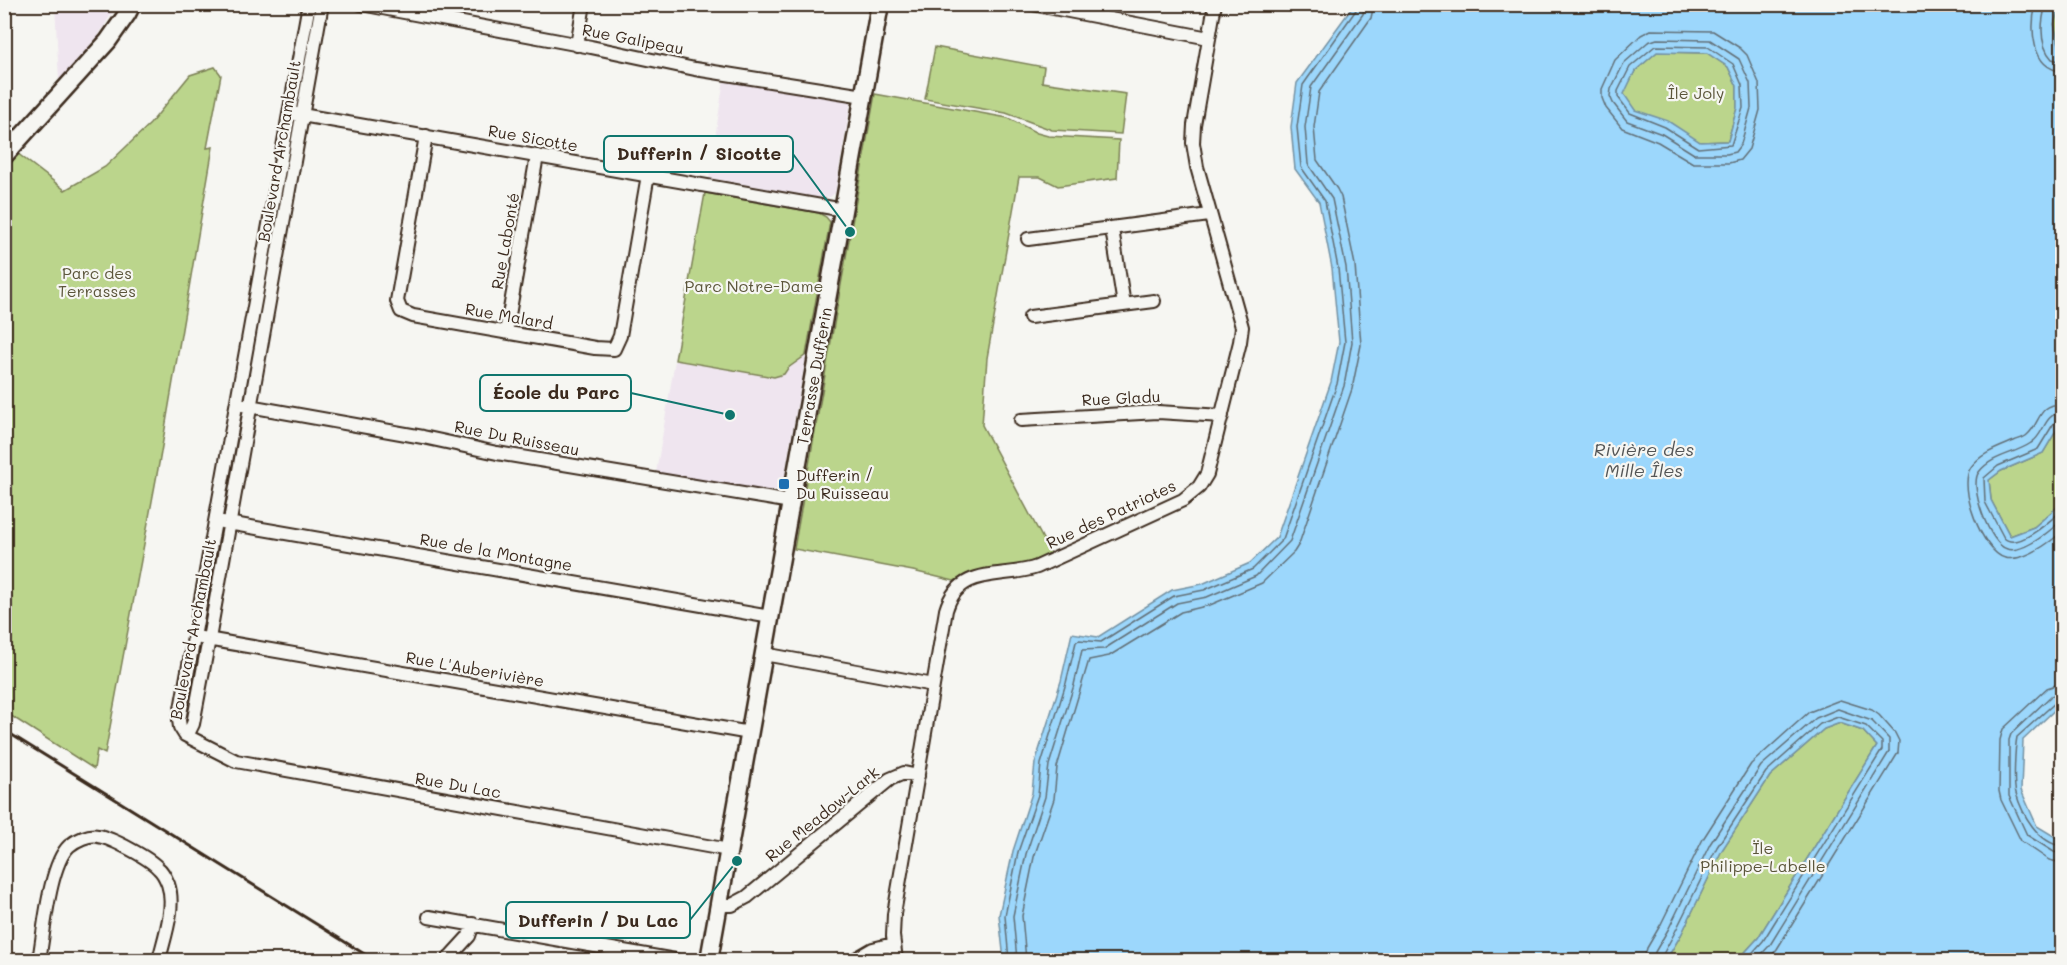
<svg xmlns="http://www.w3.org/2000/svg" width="2067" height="965" font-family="Mali,sans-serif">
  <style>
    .built { fill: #efe5ef }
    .green { fill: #bbd58c; stroke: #7b8055; stroke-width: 1.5 }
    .water { fill: #9cd7fc; stroke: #7592a3; stroke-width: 1.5; fill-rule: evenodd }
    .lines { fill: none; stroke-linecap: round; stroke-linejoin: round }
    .shore { stroke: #626f77; stroke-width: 1.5 }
    .street-casing { stroke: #3b2a1e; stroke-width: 16 }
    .secondary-casing { stroke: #3b2a1e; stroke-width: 21 }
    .street { stroke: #f6f6f2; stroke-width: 12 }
    .secondary { stroke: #f6f6f2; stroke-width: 16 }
    .rail { stroke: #3b2a1e; stroke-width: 3 }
    .poi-dot { fill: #1f6fb2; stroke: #f6f6f2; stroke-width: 2 }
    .labels { text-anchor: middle; stroke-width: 4.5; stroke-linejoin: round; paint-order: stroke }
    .street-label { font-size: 16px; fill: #3b2a1e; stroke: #f6f6f2 }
    .park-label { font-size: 16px; fill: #5b553a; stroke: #f6f6f2 }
    .poi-label { font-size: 16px; fill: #3b2a1e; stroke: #f6f6f2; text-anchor: start }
    .water-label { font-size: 18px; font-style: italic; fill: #535556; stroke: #f6f6f2 }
    .leader { fill: none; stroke: #0f766e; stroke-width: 2 }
    .callout-dot { fill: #0f766e; stroke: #f6f6f2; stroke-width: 2 }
    .callout { fill: #f6f6f2; stroke: #0f766e; stroke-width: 2 }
    .callout-label { font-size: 18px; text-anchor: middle; font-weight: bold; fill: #3b2a1e }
  </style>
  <rect width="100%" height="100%" fill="#f6f6f2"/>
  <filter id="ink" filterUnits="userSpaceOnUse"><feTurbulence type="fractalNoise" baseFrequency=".0167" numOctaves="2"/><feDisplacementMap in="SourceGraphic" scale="12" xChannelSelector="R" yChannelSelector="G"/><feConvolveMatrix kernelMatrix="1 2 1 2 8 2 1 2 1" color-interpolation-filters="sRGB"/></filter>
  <g filter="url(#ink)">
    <!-- built -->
    <path class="built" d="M55 5H117L98 36 59 80Z
      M724 79 848 99 851 101 835 193 830 197 822 198 709 178Z
      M806 355 782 490H763L656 473 675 360 774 377 784 374 788 368Z"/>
    <!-- green -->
    <path class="green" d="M2040 5H2062V70Z
      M935 47 1044 67 1042 82 1126 94 1121 134 1052 130 1006 113 925 99Z
      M1657 52 1707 53 1728 67 1737 86V108L1728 141 1700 142 1570 137 1623 94 1635 71Z
      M215 67 221 75 207 148 213 147 160 458 105 754 97 750 94 769 5 712 4 169 17 153 65 190 105 167 150 124 190 75Z
      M875 94 1008 118 1037 133 1048 136 1119 140 1117 178 1058 186 1040 177H1019L987 358 982 425 1051 554 1023 565 975 572 954 581 913 571 794 549Z
      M705 193 819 213 826 217 830 222 806 355 788 368 784 374 774 377 675 360Z
      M2059 426 2062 428V503L2034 527 2010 536 1991 500 1989 480 2001 471 2043 453Z
      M217 537 221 538 206 620 202 619Z
      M1840 723 1863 731 1877 746 1758 938 1738 960H1666L1681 935 1722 850 1770 776 1824 729Z"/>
    <!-- water -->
    <path class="water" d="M1354 5H2060L2054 24 2061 53H2062V428L2059 426 2043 453 2001 471 1989 480 1991 500 2010 536 2034 527 2062 503V703L2023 740 2021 790 2037 826 2062 841V960H1738L1758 938 1877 746 1863 731 1840 723 1824 729 1770 776 1722 850 1681 935 1666 960H1004L999 915 1013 851 1032 793 1035 763 1061 681 1072 633 1098 637 1172 590 1202 584 1250 563 1277 537 1331 382 1339 342 1332 268 1319 202 1295 169 1291 127 1297 83ZM1657 52 1707 53 1728 67 1737 86V108L1728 141 1700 142 1668 121 1635 110 1624 94 1635 71Z"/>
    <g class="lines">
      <!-- shore -->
      <path class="shore" d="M2036 4C2030 27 2031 69 2062 71
        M2046 4C2041 22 2039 45 2052 59L2062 62
        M1651 30 1713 31 1740 48 1747 55 1759 83 1760 110 1749 149 1740 160 1729 163H1693L1658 142 1622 128 1606 108 1602 98V89L1615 60 1641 35Z
        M1657 39 1710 40 1739 59 1750 83 1751 108 1741 144 1735 152 1727 154H1694L1662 134 1627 121 1613 103 1610 96 1611 89 1624 63 1648 42Z
        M1655 46 1708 47 1733 64 1742 85 1743 108 1731 145 1698 148 1665 127 1630 113 1618 97V91L1630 67Z
        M2062 404C2037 404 2041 423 2027 435 2024 438 2018 439 2014 441 2000 447 1981 453 1971 467 1957 487 1983 553 2005 558 2024 562 2049 543 2062 532
        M2062 413C2043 413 2045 435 2031 443 2015 454 1992 455 1979 472 1968 486 1990 545 2007 549 2024 554 2051 530 2062 520
        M2062 421 2054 423 2038 449 1998 466 1984 478 1985 502 2004 538C2018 551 2051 520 2062 510
        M2062 683 2047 688 2003 729 2000 740 1999 791 2001 800 2021 841 2049 860 2062 863
        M2062 692 2051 696 2011 734 2009 740V796L2027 835 2054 852 2062 854
        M2062 700 2056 702 2017 737C2015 747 2013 783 2016 793 2022 814 2038 843 2062 846
        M1009 960 1005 916 1018 852 1038 795 1041 764 1066 683 1076 642 1079 640 1101 642 1174 596 1204 590 1253 569 1283 539 1337 384 1345 342 1338 268 1325 201 1301 167 1297 127 1303 85 1356 10 1358 4
        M1017 960 1013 916 1026 854 1045 797 1049 765 1074 685 1082 650 1104 649 1177 603 1207 597 1256 576 1290 541 1344 386 1352 342 1346 267 1332 199 1308 164 1305 127 1311 87 1363 14 1365 4
        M1026 960 1022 916 1034 857 1054 799 1057 767 1089 660 1109 656 1181 612 1210 605 1262 583 1294 552 1299 544 1352 389 1361 345 1355 265 1341 197 1337 189 1317 160 1314 127 1319 92 1371 18 1374 4
        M1644 960 1647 948 1661 924 1703 839 1751 764 1809 712 1840 700 1872 710 1879 715 1895 733 1899 741 1898 753 1777 949 1768 960
        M1653 960 1655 952 1669 928 1710 844 1761 766 1816 718 1838 709 1872 721 1889 739V752L1770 945 1756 960
        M1661 960 1662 956 1675 932 1717 847 1766 772 1820 724 1838 717 1866 726 1882 742V750L1763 941 1746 960"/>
      <defs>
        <path id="street" d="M309 4 179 720 180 727 185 735 236 761 729 850
          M361 4 591 47 695 69 864 96
          M1032 4 1209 38
          M577 45 584 4
          M296 114 844 210
          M426 136 397 301 401 311 413 316 595 348 614 349 620 336 648 175
          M1112 229 1124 305
          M1028 239 1209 215
          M1030 317 1154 301
          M506 332 537 156
          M243 405 423 437 497 453 791 502
          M1021 420 1158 412 1222 416
          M222 522 771 617
          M201 638 750 733
          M764 654 933 685
          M187 736 193 724 209 639 322 4
          M719 905H732L747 897 890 779 904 773 918 776
          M429 917 675 960
          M39 960C44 933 49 865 69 846 76 840 89 834 98 836 112 838 149 858 158 868 162 871 166 879 168 884 176 907 164 938 159 960
          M447 960 469 936 473 924
          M854 960 873 949 893 944
          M896 960 893 936 894 914 946 610C959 565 1002 579 1037 567L1183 500 1199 487 1207 474 1240 342 1242 327 1197 167 1193 143 1194 125 1215 4"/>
        <path id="secondary" d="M4 156 108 41 127 14 132 4
          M709 960 880 4"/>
      </defs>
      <!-- street casing -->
      <use href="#street" class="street-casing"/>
      <!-- secondary casing -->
      <use href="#secondary" class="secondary-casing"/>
      <!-- street -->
      <use href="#street" class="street"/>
      <!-- secondary -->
      <use href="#secondary" class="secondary"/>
      <!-- rail -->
      <path class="rail" d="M4 730 374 960"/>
    </g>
  </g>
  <!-- markers -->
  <rect class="poi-dot" x="778" y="478" width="12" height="12" rx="3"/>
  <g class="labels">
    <!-- street labels -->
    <g class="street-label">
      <text transform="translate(633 39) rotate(11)" y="6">Rue Galipeau</text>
      <text transform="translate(533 138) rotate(10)" y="6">Rue Sicotte</text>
      <text transform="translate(279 151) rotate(-80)" y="6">Boulevard Archambault</text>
      <text transform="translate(505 241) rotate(-80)" y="6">Rue Labonté</text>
      <text transform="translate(509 316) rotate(10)" y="6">Rue Malard</text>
      <text transform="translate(814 376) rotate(-80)" y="6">Terrasse Dufferin</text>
      <text transform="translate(1121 398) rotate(-3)" y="6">Rue Gladu</text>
      <text transform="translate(517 438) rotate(11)" y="6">Rue Du Ruisseau</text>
      <text transform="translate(1111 514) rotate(-25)" y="6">Rue des Patriotes</text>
      <text transform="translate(496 552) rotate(10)" y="6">Rue de la Montagne</text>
      <text transform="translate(193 629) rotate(-79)" y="6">Boulevard Archambault</text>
      <text transform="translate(475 669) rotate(10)" y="6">Rue L'Auberivière</text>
      <text transform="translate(458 785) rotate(10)" y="6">Rue Du Lac</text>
      <text transform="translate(822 814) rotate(-39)" y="6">Rue Meadow-Lark</text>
    </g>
    <!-- park labels -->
    <g class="park-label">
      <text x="1696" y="99">Île Joly</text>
      <text x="97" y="279">Parc des<tspan x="97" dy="18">Terrasses</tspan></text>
      <text x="754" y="292">Parc Notre-Dame</text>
      <text x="1763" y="854">Ïle<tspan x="1763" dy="18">Philippe-Labelle</tspan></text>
    </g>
    <!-- poi labels -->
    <g class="poi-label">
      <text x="796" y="481">Dufferin /<tspan x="796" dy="18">Du Ruisseau</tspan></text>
    </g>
    <!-- water labels -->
    <g class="water-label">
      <text x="1644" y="456">Rivière des<tspan x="1644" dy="21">Mille Îles</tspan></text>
    </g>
  </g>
  <!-- callouts -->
  <path class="leader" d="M850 232L793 154M730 415L631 393M737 861L690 920"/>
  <g class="callout-dot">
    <circle cx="850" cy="232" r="6"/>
    <circle cx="730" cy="415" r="6"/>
    <circle cx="737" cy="861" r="6"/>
  </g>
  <g class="callout">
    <rect x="604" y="136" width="189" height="36" rx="6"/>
    <rect x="480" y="375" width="151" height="36" rx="6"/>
    <rect x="506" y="902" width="184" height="36" rx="6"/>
  </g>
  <g class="callout-label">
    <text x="699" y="160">Dufferin / Sicotte</text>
    <text x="556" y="399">École du Parc</text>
    <text x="598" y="927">Dufferin / Du Lac</text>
  </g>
  <!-- margin -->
  <rect width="2067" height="965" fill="none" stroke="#f6f6f2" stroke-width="24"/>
  <rect x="12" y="12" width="2043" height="941" fill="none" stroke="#3b2a1e" stroke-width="2" filter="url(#ink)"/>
</svg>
